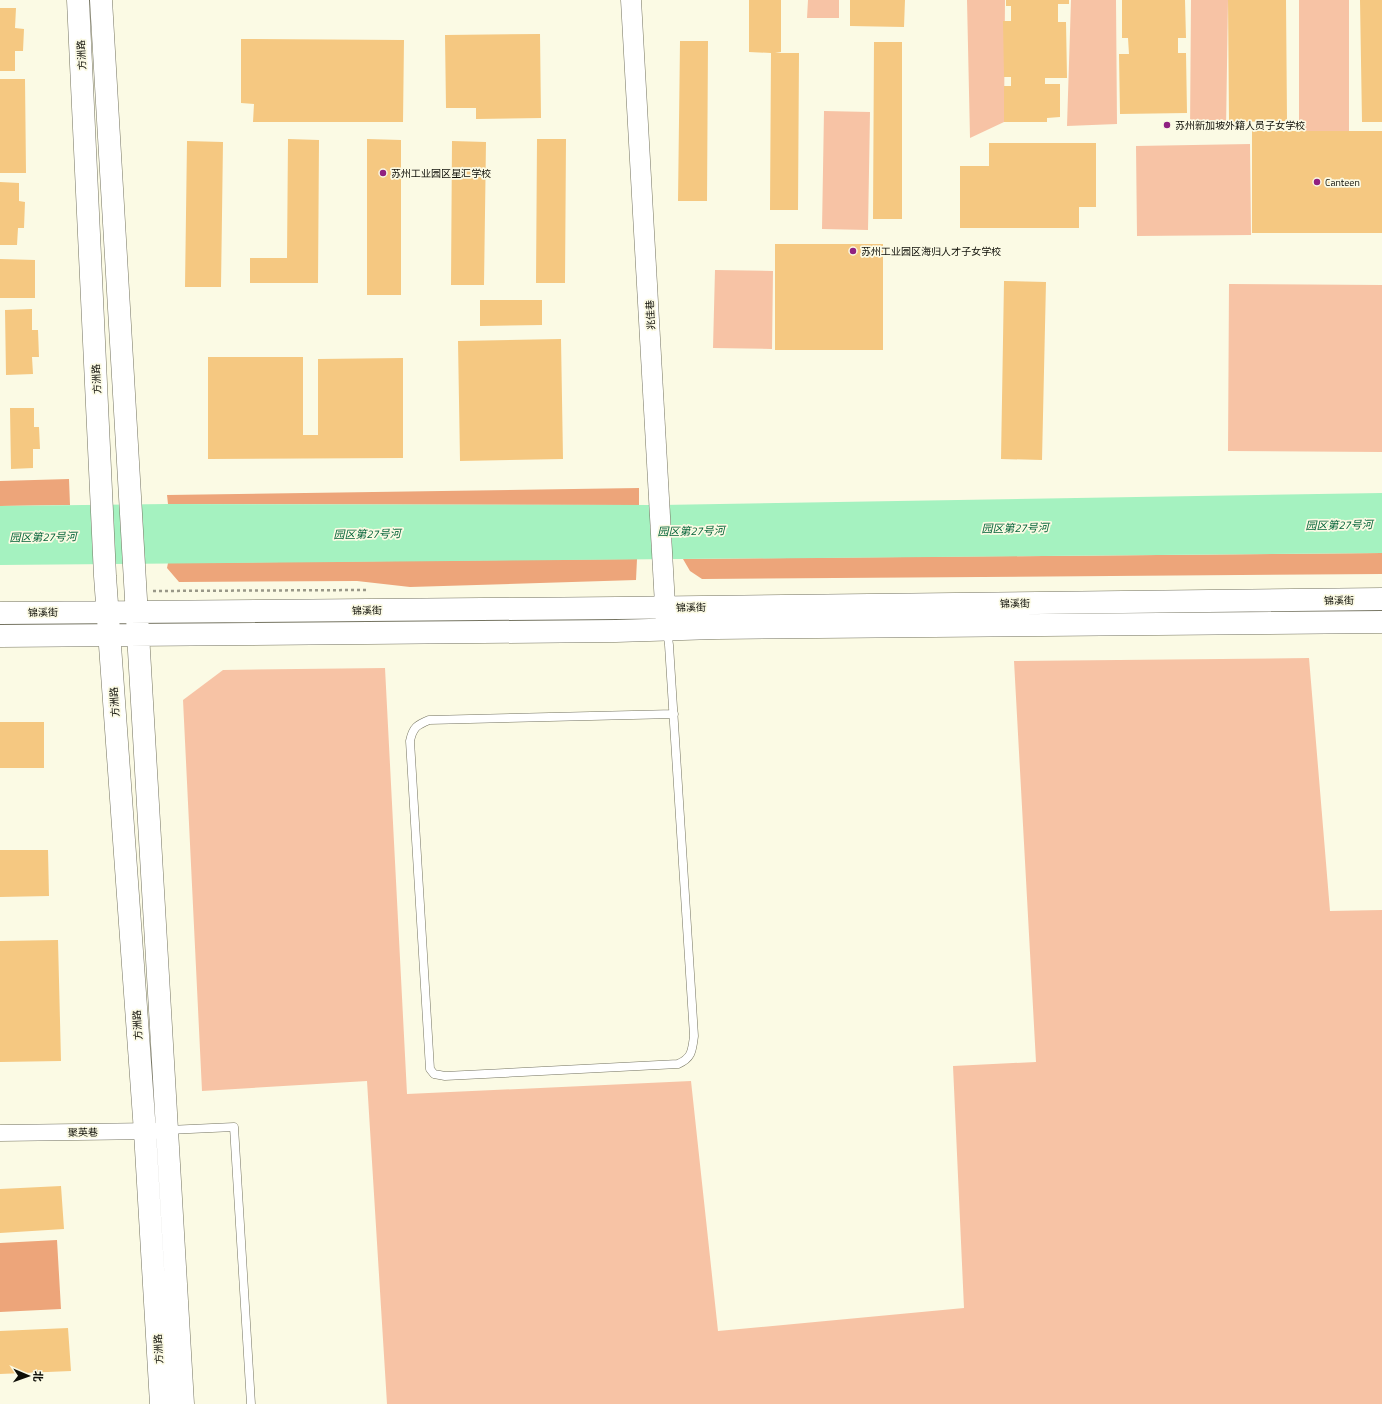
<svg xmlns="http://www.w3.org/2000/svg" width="1382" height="1404" font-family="'Titillium Web','Noto Sans SC',sans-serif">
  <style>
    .green { fill: #f7c3a5 }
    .forest { fill: #eda57a }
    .water { fill: #a5f2c0 }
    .building { fill: #f5c881 }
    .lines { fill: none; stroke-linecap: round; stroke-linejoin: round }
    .service-casing { stroke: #747360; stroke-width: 9 }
    .minor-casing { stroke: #747360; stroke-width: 17 }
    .tertiary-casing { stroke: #747360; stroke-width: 21 }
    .secondary-casing { stroke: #747360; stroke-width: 23 }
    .path { stroke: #999888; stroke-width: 2.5; stroke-dasharray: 3 3; stroke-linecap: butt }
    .service { stroke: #fff; stroke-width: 8 }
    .minor { stroke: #fff; stroke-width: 16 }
    .tertiary { stroke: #fff; stroke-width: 20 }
    .secondary { stroke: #fff; stroke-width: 22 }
    .poi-dot { fill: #902081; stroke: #fbfae4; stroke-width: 1.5 }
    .labels { text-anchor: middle; stroke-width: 3.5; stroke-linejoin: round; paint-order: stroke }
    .street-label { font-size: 10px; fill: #0e0e07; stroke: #fbfae4 }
    .poi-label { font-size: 10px; fill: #0e0e07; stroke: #fbfae4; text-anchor: start }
    .water-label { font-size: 11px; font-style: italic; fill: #026237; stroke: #fbfae4 }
  </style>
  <rect width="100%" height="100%" fill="#fbfae4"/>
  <!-- green -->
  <path class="green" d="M808 0H839V18H807Z
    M967 0H1005L1004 122 970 138Z
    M1071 0H1116L1117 124 1067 126Z
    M1191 0H1228L1226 130H1190Z
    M1299 0H1349V131H1299Z
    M824 111 870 112 868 230 822 229Z
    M1250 144 1251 235 1137 236 1136 146Z
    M715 270 773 271 772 349 713 348Z
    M1229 284 1382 285V452L1228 451Z
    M1309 658 1330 911 1382 910V1404H387L367 1081 202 1091 183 700 223 670 385 668 407 1094 691 1081 718 1331 964 1308 953 1066 1036 1062 1014 661Z"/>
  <!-- forest -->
  <path class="forest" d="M69 479 70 505 0 506V481Z
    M639 488V505L168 504 167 495Z
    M1382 553V574L702 579 690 571 683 559Z
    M637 559 636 580 410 587 357 581 179 582 167 568 168 563Z
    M57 1240 61 1309 0 1312V1243Z"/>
  <!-- water -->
  <path class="water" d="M1382 493V553L0 565V506L168 504 661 505Z"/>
  <!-- building -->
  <path class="building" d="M749 0H781V52L775 53H799L798 210H770L771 53 749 52Z
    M850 0H905L904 27 850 26Z
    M1006 0H1069V4H1058V22H1066L1067 78H1045V84H1060V117L1047 118V122H1004V86H1011V77H1004L1003 21H1011V6H1006Z
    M1122 0H1185L1186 38H1178V53H1186L1187 113 1120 114 1119 54H1129L1128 38H1122Z
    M1228 0H1286L1287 121 1229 122Z
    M1360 0H1382V122H1362Z
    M0 8H16L15 28 24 29 23 51H15V71H0Z
    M540 34 541 118 476 119V108H446L445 35Z
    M241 39 404 40 403 122H253L254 104 241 103Z
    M680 41H708L707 201H678Z
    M874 42H902V219H873Z
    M0 79H25L26 173H0Z
    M1252 131H1382V233H1252Z
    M288 139 319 140 318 283H250V258H287Z
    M367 139 401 140V295H367Z
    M537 139H566L565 283H536Z
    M187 141 223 142 221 287H185Z
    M452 141 486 142 484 285H451Z
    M989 143H1096V207H1079V228H960V166H989Z
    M0 182 19 183V201L25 202 24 228H18L17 245H0Z
    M775 244H883V350H775Z
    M0 259 35 260V298H0Z
    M1004 281 1046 282 1042 460 1001 459Z
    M480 300H542V325L480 326Z
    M32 309V330H38L39 357H32L33 374 6 375 5 310Z
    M561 339 563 459 460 461 458 341Z
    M208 357H303V435H318V359L403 358V458L208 459Z
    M10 408H34V427H39L40 449H33V468L11 469Z
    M0 722H44V768H0Z
    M0 850H48L49 896 0 897Z
    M58 940 61 1061 0 1062V941Z
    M61 1186 64 1229 0 1233V1189Z
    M68 1328 71 1371 0 1374V1331Z"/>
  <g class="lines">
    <defs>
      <path id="service" d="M667 630 669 645 694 1036C692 1051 692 1058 678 1064L445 1076 434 1074 430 1069 410 741C413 727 417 725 429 720L674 714
        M168 1130 234 1127 251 1404"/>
      <path id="minor" d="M0 1133 155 1131"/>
      <path id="tertiary" d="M631 0 666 623"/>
      <path id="secondary" d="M78 0 105 576 145 1132 161 1404
        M101 0 183 1404
        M0 613 617 608 1382 599
        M0 636 616 631 716 628 1382 622"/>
    </defs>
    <!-- service casing -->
    <use href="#service" class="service-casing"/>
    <!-- minor casing -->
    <use href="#minor" class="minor-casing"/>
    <!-- tertiary casing -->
    <use href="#tertiary" class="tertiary-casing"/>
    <!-- secondary casing -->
    <use href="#secondary" class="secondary-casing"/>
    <!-- path -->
    <path class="path" d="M153 591 368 590"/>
    <!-- service -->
    <use href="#service" class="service"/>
    <!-- minor -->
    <use href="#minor" class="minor"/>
    <!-- tertiary -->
    <use href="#tertiary" class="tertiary"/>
    <!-- secondary -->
    <use href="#secondary" class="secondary"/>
  </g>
  <!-- markers -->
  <g class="poi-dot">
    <circle cx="1167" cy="125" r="4"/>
    <circle cx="383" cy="173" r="4"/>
    <circle cx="1317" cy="182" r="4"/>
    <circle cx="853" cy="251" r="4"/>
  </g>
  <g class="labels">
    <!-- street labels -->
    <g class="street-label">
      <text transform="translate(81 55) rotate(-93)" y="4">方洲路</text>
      <text transform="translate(650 315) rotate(-93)" y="4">兆佳巷</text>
      <text transform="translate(96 379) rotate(-93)" y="4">方洲路</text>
      <text transform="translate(1339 600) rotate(-1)" y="4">锦溪街</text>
      <text transform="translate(1015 603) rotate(-1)" y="4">锦溪街</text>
      <text transform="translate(691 607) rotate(-1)" y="4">锦溪街</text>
      <text transform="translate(367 610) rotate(-1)" y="4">锦溪街</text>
      <text transform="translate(43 612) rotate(-1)" y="4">锦溪街</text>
      <text transform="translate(114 702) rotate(-94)" y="4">方洲路</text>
      <text transform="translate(137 1025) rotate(-94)" y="4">方洲路</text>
      <text transform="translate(83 1132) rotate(-1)" y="4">聚英巷</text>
      <text transform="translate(158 1349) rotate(-93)" y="4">方洲路</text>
    </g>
    <!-- poi labels -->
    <g class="poi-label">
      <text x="1175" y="129">苏州新加坡外籍人员子女学校</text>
      <text x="391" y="177">苏州工业园区星汇学校</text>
      <text x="1325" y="186">Canteen</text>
      <text x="861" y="255">苏州工业园区海归人才子女学校</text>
    </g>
    <!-- water labels -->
    <g class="water-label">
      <text transform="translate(1339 525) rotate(-1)" y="4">园区第27号河</text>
      <text transform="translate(1015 528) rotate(-1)" y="4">园区第27号河</text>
      <text transform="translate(691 531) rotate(-1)" y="4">园区第27号河</text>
      <text transform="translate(367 534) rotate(-1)" y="4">园区第27号河</text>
      <text transform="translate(43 537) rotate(-1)" y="4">园区第27号河</text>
    </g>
  </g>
  <!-- north arrow -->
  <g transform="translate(28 1376) rotate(92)" stroke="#fbfae4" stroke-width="3" paint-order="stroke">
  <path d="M0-3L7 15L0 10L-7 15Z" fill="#0e0e07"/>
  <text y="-6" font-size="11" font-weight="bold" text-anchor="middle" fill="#0e0e07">北</text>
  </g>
</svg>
